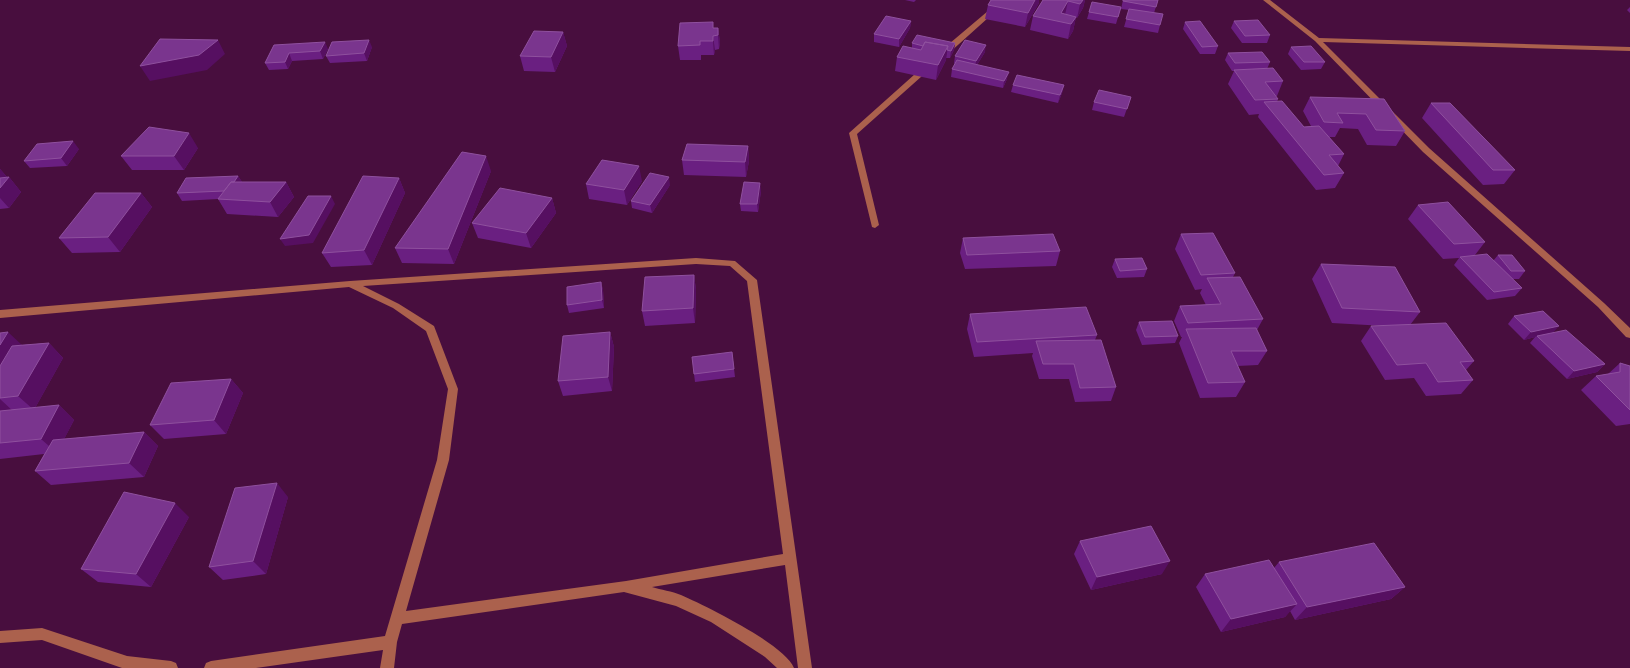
<svg xmlns="http://www.w3.org/2000/svg" width="1630" height="668" font-family="'Nunito Sans',sans-serif">
  <style>
    .lines { fill: none; stroke-linecap: round; stroke-linejoin: round }
    .minor { fill: #ab614d; fill-rule: evenodd }
    .wall { fill: #6a1f81 }
    .shaded-wall { fill: #560f61 }
    .building { fill: #7a358e; stroke: #8f509e }
  </style>
  <rect width="100%" height="100%" fill="#480e3e"/>
  <g class="lines">
    <!-- minor -->
    <path class="minor" d="M1001 0H1008L949 53H943V49Z
      M1263 0H1270L1319 38 1630 47V51L1323 42 1429 148 1604 303 1630 328V338L1626 337 1598 307 1423 152 1315 41Z
      M924 66 931 68 857 134 879 225 875 228 872 227 849 133Z
      M696 258 735 261 757 280 812 668H798L785 565 652 587C661 590 672 591 681 595 706 606 784 644 794 668H777L765 657 711 622 676 606 624 592 402 624 397 642 394 668H380L383 650 256 668H204L206 663 211 661 385 636 437 460 448 389 426 331 393 308 349 287 0 318V310L350 281ZM696 264 730 266 747 281 783 554 626 581 406 611 449 460 458 389 434 326 399 304 363 286Z
      M42 628 127 656 171 661 176 663 178 668H122L42 640 0 643V631Z"/>
  </g>
  <!-- wall -->
  <path class="wall" d="M905 0H916L914 2Z
    M991 0H1039V3L1025 27 985 19 988 5Z
    M1043 0H1085L1083 8 1077 18 1076 17 1073 31 1068 39 1030 30 1033 16Z
    M1123 0H1158L1154 13 1160 25 1158 33 1124 27 1129 10 1121 9Z
    M1121 7 1116 24 1087 19 1089 12Z
    M1630 7V13L1627 10Z
    M911 21 910 28 899 47 874 42V34Z
    M1234 21 1270 35 1267 43H1242L1231 28Z
    M1185 22 1218 46 1215 54H1200L1183 29Z
    M714 28H718L720 42 719 49 715 50 714 55H701V60H680L678 46Z
    M563 32 567 46 555 72 524 71 520 56Z
    M912 43H955L954 50 950 58H946V60L936 80 895 71 897 57 912 48Z
    M274 45 328 49 323 59 292 61 288 69 269 70 265 63Z
    M372 47 367 61 330 63 326 56Z
    M1291 47 1325 62 1321 69 1301 70 1288 54Z
    M985 52 977 65 1007 79 1003 88 951 77 952 69 955 64 954 63 955 56Z
    M1228 53 1270 62 1267 69 1283 81 1277 96H1276L1278 99 1277 102 1304 127 1311 126 1303 111 1310 97 1384 99 1405 131 1396 146 1367 145 1358 129 1340 128 1335 137H1329L1344 154 1338 166 1344 173 1335 188 1316 190 1258 117 1259 114 1249 115 1228 84 1234 71H1232L1225 60Z
    M1013 85H1064L1062 93 1058 103 1011 92Z
    M1131 97 1124 117 1092 110 1094 102Z
    M1431 103 1515 170 1504 184 1483 185 1422 118Z
    M748 146 749 161 746 177 684 175 682 160Z
    M198 148 184 170H132L121 156Z
    M79 149 67 166 30 168 24 161Z
    M0 169 7 177H9L21 192 9 208 0 209Z
    M491 171 454 264 402 263 395 248Z
    M238 176 242 182H286L294 197 278 217 227 214 218 199 182 201 177 193Z
    M399 178 405 193 372 265 331 267 322 253Z
    M642 181 627 205 589 199 586 184Z
    M670 185 652 213 632 208 631 201Z
    M761 191 758 212 741 211 740 204Z
    M141 193 152 207 120 252 72 253 59 238Z
    M552 198 556 213 531 248 478 238 472 223Z
    M1418 205 1485 242 1475 255 1493 261 1498 255 1525 271 1519 279H1512L1522 288 1515 296 1487 300 1454 265 1459 258 1443 259 1408 219Z
    M1181 234 1235 273 1233 277 1263 319 1257 330 1267 351 1258 365 1237 366 1245 382 1236 397 1200 398 1179 343 1182 337H1181L1174 321 1180 306 1206 305 1200 293 1202 289 1195 290 1175 249Z
    M963 238 1060 251 1056 266 965 269 960 253Z
    M1115 259 1147 269 1144 277 1117 278 1112 267Z
    M1321 264 1420 312 1410 325 1474 361 1466 370 1473 380 1461 394 1426 396 1414 378 1385 380 1361 341 1371 326H1385L1332 323 1312 279Z
    M694 275 696 290 695 323 645 326 642 311Z
    M601 282 603 290 604 308 569 313 567 305Z
    M970 314 1097 335 1095 340 1116 387 1111 401 1075 402 1069 379H1039L1032 356 1033 353 974 357 967 329Z
    M1514 316 1554 332 1605 364 1597 372 1567 379 1530 343 1535 337 1524 340 1508 324Z
    M1139 322 1178 336 1175 343 1142 345 1136 330Z
    M610 332 614 347 612 391 563 396 558 381Z
    M0 333 22 345 49 343 63 358 35 408 59 405 74 420 64 439 144 432 158 446 144 477 51 485 35 471 44 454 0 459Z
    M732 352 735 377 695 382 694 374Z
    M1620 363 1630 366V424L1616 426 1581 390 1596 376 1608 374Z
    M231 379 243 393 226 434 164 439 150 425Z
    M288 497 266 574 223 580 209 567Z
    M189 517 151 587 98 582 81 569Z
    M1080 541 1162 574 1091 590 1074 554Z
    M1279 562 1405 587 1391 599 1295 620 1290 611 1285 617 1221 632 1196 587 1205 574 1274 568Z"/>
  <!-- shaded-wall -->
  <path class="shaded-wall" d="M1035 0H1039V3L1025 27 1028 13Z
    M1083 0H1085L1083 8 1077 18 1080 4Z
    M1068 1 1065 15 1061 13Z
    M1076 17 1073 31 1068 39 1071 24Z
    M911 21 910 28 899 47V39Z
    M718 28 720 42 719 49 718 35Z
    M563 32 567 46 555 72 551 57Z
    M713 36 715 50 714 55 713 41Z
    M218 40 225 54 207 70 150 81 140 66Z
    M369 40 372 47 367 61 364 53Z
    M325 42 328 49 323 59 320 51Z
    M955 43 954 50 950 58 951 51Z
    M986 45 985 52 975 68 976 61Z
    M948 46 946 60 936 80 938 65Z
    M289 53 292 61 288 69 285 62Z
    M1009 72 1007 79 1003 88 1004 81Z
    M1064 85 1062 93 1058 103 1060 95Z
    M189 133 198 148 184 170 174 156Z
    M73 141 79 149 67 166 61 158Z
    M748 146 749 161 746 177 745 162Z
    M486 156 491 171 454 264 448 249Z
    M639 166 642 181 627 205 624 190Z
    M0 169 8 178 9 177 21 192 9 208 0 198Z
    M238 176 243 183 230 190Z
    M669 177 670 185 652 213 650 205Z
    M399 178 405 193 372 265 364 250Z
    M286 182 294 197 278 217 270 202Z
    M760 183 761 191 758 212 757 204Z
    M141 193 152 207 120 252 108 237Z
    M331 196 335 204 313 243 285 246 280 239Z
    M552 198 556 213 531 248 526 233Z
    M694 275 696 290 695 323 693 308Z
    M601 282 603 290 604 308 602 300Z
    M1559 326 1552 334 1537 336 1535 337 1524 340 1531 332Z
    M8 332 23 346 0 386V345Z
    M610 332 614 347 612 391 608 377Z
    M49 343 63 358 34 410 18 396Z
    M1605 364 1597 372 1567 379 1574 371Z
    M231 379 243 393 226 434 214 420Z
    M0 399 14 412 0 411Z
    M59 405 74 420 57 453 41 439Z
    M144 432 158 446 144 477 129 463Z
    M277 483 288 497 266 574 253 561Z
    M175 503 189 517 151 587 136 574Z
    M1170 561 1162 574 1091 590 1097 577Z
    M1405 587 1391 599 1295 620 1307 607Z
    M1297 604 1285 617 1221 632 1231 619Z"/>
  <!-- building -->
  <path class="building" d="M991 0H1035L1028 13 988 5Z
    M1043 0H1083L1080 4 1068 1 1061 13 1076 17 1071 24 1033 16Z
    M1123 0H1158L1156 7 1123 1Z
    M1092 2 1121 7 1118 17 1089 12Z
    M1129 9 1163 14 1160 25 1126 19Z
    M886 16 911 21 899 39 874 34Z
    M1258 20 1270 35 1245 36 1234 21Z
    M1200 21 1218 46 1202 47 1185 22Z
    M713 22V28H718V35L713 36V41H700V45L678 46 680 23Z
    M534 31 563 32 551 57 520 56Z
    M917 35 955 43 951 51 947 50 948 46 925 42 923 46 912 43Z
    M160 39 218 40 199 55 140 66Z
    M369 40 364 53 326 56 332 42Z
    M965 40 986 45 976 61 955 56Z
    M325 42 320 51 289 53 285 62 265 63 274 45Z
    M925 42 948 46 938 65 897 57 903 46 921 50Z
    M1311 46 1325 62H1304L1291 47Z
    M1262 52 1270 62 1235 63 1228 53Z
    M957 60 1009 72 1004 81 952 69Z
    M1273 68 1283 81 1265 82 1278 99 1255 100 1234 70Z
    M1017 75 1064 85 1060 95 1013 85Z
    M1099 90 1131 97 1127 109 1094 102Z
    M1310 97 1384 99 1405 131 1376 130 1366 114 1337 113 1343 123 1324 122Z
    M1282 101 1304 127 1319 126 1344 154 1329 155 1344 173 1324 175 1264 102Z
    M1431 103H1450L1515 170H1493Z
    M149 127 189 133 174 156H121Z
    M73 141 61 158 24 161 37 144Z
    M687 144 748 146 745 162 682 160Z
    M462 152 486 156 448 249 395 248Z
    M602 160 639 166 624 190 586 184Z
    M650 173 669 177 650 205 631 201Z
    M238 176 234 182H231L224 191 177 193 186 178Z
    M363 176 399 178 364 250 322 253Z
    M9 177 0 188V178Z
    M231 182H286L270 202 218 199Z
    M744 182 760 183 757 204H740Z
    M500 188 552 198 526 233 472 223Z
    M95 193H141L108 237 59 238Z
    M308 196H331L309 235 280 239Z
    M1448 202 1485 242 1454 244 1418 205Z
    M1213 233 1235 273 1201 275 1181 234Z
    M1053 234 1060 251 967 255 963 238Z
    M1487 254 1522 288 1494 292 1460 257Z
    M1498 255H1512L1525 271H1511Z
    M1142 258 1147 269 1120 271 1115 259Z
    M1321 264 1395 267 1420 312 1342 308Z
    M694 275 693 308 642 311 645 277Z
    M1240 277 1263 319 1188 323 1180 306 1221 304 1207 278Z
    M601 282 602 300 567 305V287Z
    M1086 307 1097 335 977 342 970 314Z
    M1543 311 1559 326 1531 332 1514 316Z
    M1172 321 1178 336 1145 337 1139 322Z
    M1446 323 1474 361 1460 362 1473 380 1438 382 1426 363 1397 365 1371 326Z
    M1256 328 1267 351H1231L1245 382 1208 383 1186 329Z
    M1566 330 1605 364 1574 371 1537 336Z
    M8 332 0 345V333Z
    M610 332 608 377 558 381 563 336Z
    M1101 340 1116 387 1080 388 1074 364H1043L1036 341Z
    M49 343 18 396 0 398V366L12 346Z
    M732 352 734 369 694 374 692 357Z
    M1620 363 1630 366V410L1596 376 1620 372Z
    M231 379 214 420 150 425 171 383Z
    M59 405 41 439 0 443V411Z
    M144 432 129 463 35 471 53 440Z
    M277 483 253 561 209 567 235 488Z
    M124 492 175 503 136 574 81 569Z
    M1151 526 1170 561 1097 577 1080 541Z
    M1374 543 1405 587 1307 607 1279 562Z
    M1269 560 1297 604 1231 619 1205 574Z"/>
</svg>
